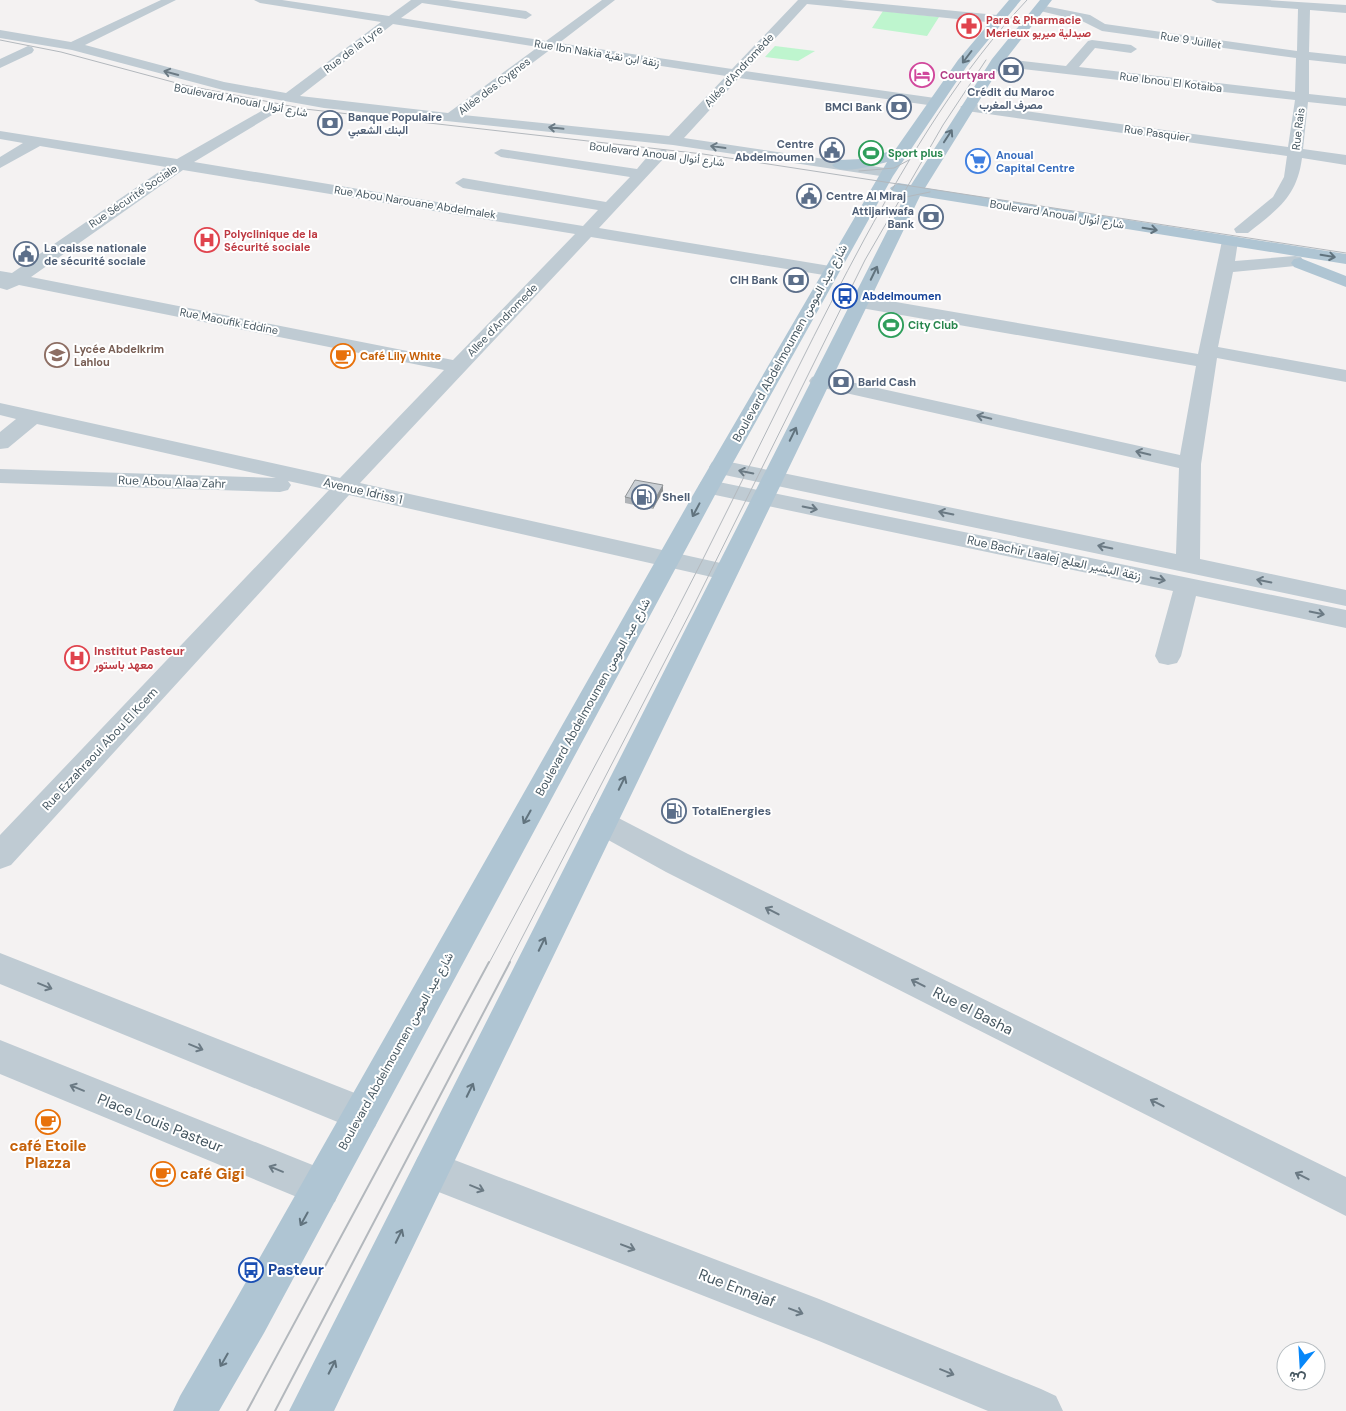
<svg xmlns="http://www.w3.org/2000/svg" width="1346" height="1411" font-family="'DM Sans',Vazirmatn,sans-serif">
  <style>
    .green { fill: #bef5ce }
    .lines { fill: none; stroke-linecap: round; stroke-linejoin: round }
    .minor { fill: #bfcbd3; fill-rule: evenodd }
    .major { fill: #afc5d3; fill-rule: evenodd }
    .tram-far1 { stroke: #b3b8bd; stroke-width: 1 }
    .tram { stroke: #b3b8bd; stroke-width: 2 }
    .wall { fill: #afb3b7 }
    .shaded-wall { fill: #8e9295 }
    .building { fill: #cbd0d5; stroke: #8e9295 }
    .oneway { stroke: #61737e }
    .oneway2 { stroke: #6b7a84 }
    .labels { text-anchor: middle; stroke-width: 4; stroke-linejoin: round; paint-order: stroke }
    .far-health-label { font-size: 11px; font-weight: bold; fill: #be3a42; stroke: #fff; text-anchor: start }
    .far-street-label { font-size: 11px; fill: #475862; stroke: #fff }
    .far-hotel-label { font-size: 11px; font-weight: bold; fill: #b23c85; stroke: #fff; text-anchor: start }
    .far-service-label { font-size: 11px; font-weight: bold; fill: #4e5e75; stroke: #fff; text-anchor: end }
    .far-leisure-label { font-size: 11px; font-weight: bold; fill: #27864d; stroke: #fff; text-anchor: start }
    .far-shop-label { font-size: 11px; font-weight: bold; fill: #366cbe; stroke: #fff; text-anchor: start }
    .far-transit-label { font-size: 11px; font-weight: bold; fill: #164399; stroke: #fff; text-anchor: start }
    .far-education-label { font-size: 11px; font-weight: bold; fill: #785e54; stroke: #fff; text-anchor: start }
    .far-food-label { font-size: 11px; font-weight: bold; fill: #c56008; stroke: #fff; text-anchor: start }
    .street-label { font-size: 12px; fill: #475862; stroke: #fff }
    .service-label { font-size: 12px; font-weight: bold; fill: #4e5e75; stroke: #fff; text-anchor: start }
    .health-label { font-size: 12px; font-weight: bold; fill: #be3a42; stroke: #fff; text-anchor: start }
    .near-street-label { font-size: 15px; fill: #475862; stroke: #fff }
    .near-food-label { font-size: 15px; font-weight: bold; fill: #c56008; stroke: #fff }
    .near-transit-label { font-size: 15px; font-weight: bold; fill: #164399; stroke: #fff; text-anchor: start }
  </style>
  <rect width="100%" height="100%" fill="#f4f2f2"/>
  <!-- green -->
  <path class="green" d="M883 11 939 17 927 36 872 28Z
    M775 46 815 51 798 61 765 57Z"/>
  <g class="lines">
    <!-- minor -->
    <path class="minor" d="M161 0H176L85 45 224 82 286 93 381 22 260 3 254 0H282L389 16 411 0H448L526 11 532 15 526 19 422 3 401 18 546 41 602 0H615L559 43 732 69 798 0H841L997 15 1003 19 997 23 807 4 745 71 935 98 940 99 942 102 940 105 935 106 739 78 684 138 892 169 895 172 887 177 673 145 324 108 223 90 72 50 0 38V30L71 42ZM393 24 538 47 448 113 300 96ZM551 49 726 76 669 136 463 115Z
      M1211 0H1267L1346 5V13L1310 10 1309 52 1346 56V64L1309 60V94L1346 98V106L1308 102 1303 149 1346 155V165L1302 158C1297 197 1277 210 1248 233H1236L1234 229 1273 197 1284 177 1287 156 967 111 960 107 967 103 1288 147 1295 100 997 66 991 62 997 58 1066 66 1088 41 1092 40 1131 45 1137 49 1131 53 1095 48 1079 67 1295 92 1296 58 1102 31 1082 21 1036 10 1034 8 1040 5 1090 15 1105 24 1297 51 1298 9 1217 3Z
      M28 46 32 47 34 50 32 53 0 68V59Z
      M272 105 277 106 279 109 277 112 194 162 583 226 598 210 463 188 455 183 463 178 606 202 630 177 501 157 494 153 501 149 637 169C645 160 653 147 666 150L668 153 666 156 599 228 836 267 839 271 836 275 830 276 591 237 360 483 725 564 734 566 737 572 734 578 725 580 349 495 11 865 0 869V835L329 490 288 481 291 485 288 490 280 492 0 483V469L276 478 37 424 8 448 0 449V432L16 419 0 415V403L340 478 444 370 19 285 7 290 0 288V271L12 273 166 167 40 146 0 168V157L23 143 0 139V131L177 159ZM183 170 575 234 453 360 31 277Z
      M1230 236 1236 237 1238 241 1235 261 1295 256 1301 257 1304 261 1301 265 1295 266 1233 272 1218 347 1346 370V382L1217 358 1201 464 1200 559 1346 590V606L720 474 712 472 709 467 712 462 720 460 1176 554 1179 468 819 387 812 385 809 381 812 377 819 375 1180 455 1196 366 861 308 855 306 852 302 855 298 861 296 1198 354 1222 241 1224 237Z
      M709 480 1346 610V628L1196 596 1181 656 1177 663 1168 665 1159 663 1155 656 1173 591 701 492 698 487 701 482Z
      M603 810 688 854 1346 1177V1216L666 872 592 831 588 822 592 813Z
      M0 953 375 1101 380 1114 375 1127 362 1132 0 984Z
      M0 1040 335 1174 340 1188 335 1202 321 1207 0 1074Z
      M431 1151 819 1299 1041 1389 1056 1396 1063 1411H988L819 1341 431 1189 418 1183 412 1170 418 1157Z"/>
    <!-- major -->
    <path class="major" d="M1009 0H1021L967 66 893 176 715 495 264 1333 219 1411H173L180 1396 234 1303 693 495 887 162C875 165 841 176 832 165L840 160 861 159 895 150 958 60Z
      M1040 0H1052L1002 64 925 188 1346 254V264L920 196 334 1411H289L906 194 892 191 890 188 898 183 911 185 992 59Z
      M1300 258 1346 276V287L1294 267 1291 263 1294 259Z"/>
    <!-- tram-far1 -->
    <path class="tram-far1" d="M0 40 61 52 184 85 305 109 703 154 1346 253
      M859 171 894 168 909 160
      M896 199 930 192
      M489 963C571 810 655 657 732 501 776 413 818 325 865 238 911 154 961 70 1027 0
      M509 963 693 607 865 260 943 125 986 60"/>
    <!-- tram -->
    <path class="tram" d="M247 1411 489 962
      M275 1411 510 962"/>
  </g>
  <!-- wall -->
  <path class="wall" d="M663 485V491L653 509 625 503V497Z"/>
  <!-- shaded-wall -->
  <path class="shaded-wall" d="M663 485V491L653 509V503Z"/>
  <!-- building -->
  <path class="building" d="M635 480 663 485 653 503 625 497Z"/>
  <!-- one-way arrows -->
  <defs><path id="oneway-shaft" d="M-6 0H5M1.5-3L5.5 0L1.5 3" fill="none" stroke-width="1.6" stroke-linecap="round" stroke-linejoin="round" transform="scale(1.25)"/></defs>
  <g class="oneway">
    <use href="#oneway-shaft" transform="translate(967 57) rotate(127)"/>
    <use href="#oneway-shaft" transform="translate(948 136) rotate(-57)"/>
    <use href="#oneway-shaft" transform="translate(1150 229) rotate(9)"/>
    <use href="#oneway-shaft" transform="translate(1328 256) rotate(9)"/>
    <use href="#oneway-shaft" transform="translate(874 273) rotate(-64)"/>
    <use href="#oneway-shaft" transform="translate(793 434) rotate(-64)"/>
    <use href="#oneway-shaft" transform="translate(696 510) rotate(118)"/>
    <use href="#oneway-shaft" transform="translate(622 783) rotate(-64)"/>
    <use href="#oneway-shaft" transform="translate(527 817) rotate(119)"/>
    <use href="#oneway-shaft" transform="translate(542 944) rotate(-64)"/>
    <use href="#oneway-shaft" transform="translate(470 1090) rotate(-64)"/>
    <use href="#oneway-shaft" transform="translate(304 1219) rotate(119)"/>
    <use href="#oneway-shaft" transform="translate(399 1236) rotate(-64)"/>
    <use href="#oneway-shaft" transform="translate(224 1360) rotate(120)"/>
    <use href="#oneway-shaft" transform="translate(332 1367) rotate(-63)"/>
  </g>
  <g class="oneway2">
    <use href="#oneway-shaft" transform="translate(171 73) rotate(-165)"/>
    <use href="#oneway-shaft" transform="translate(556 128) rotate(-174)"/>
    <use href="#oneway-shaft" transform="translate(718 147) rotate(-172)"/>
    <use href="#oneway-shaft" transform="translate(984 417) rotate(-167)"/>
    <use href="#oneway-shaft" transform="translate(1143 453) rotate(-167)"/>
    <use href="#oneway-shaft" transform="translate(746 472) rotate(-169)"/>
    <use href="#oneway-shaft" transform="translate(810 508) rotate(12)"/>
    <use href="#oneway-shaft" transform="translate(946 513) rotate(-168)"/>
    <use href="#oneway-shaft" transform="translate(1105 547) rotate(-168)"/>
    <use href="#oneway-shaft" transform="translate(1158 579) rotate(12)"/>
    <use href="#oneway-shaft" transform="translate(1264 581) rotate(-168)"/>
    <use href="#oneway-shaft" transform="translate(1317 613) rotate(12)"/>
    <use href="#oneway-shaft" transform="translate(772 911) rotate(-153)"/>
    <use href="#oneway-shaft" transform="translate(918 983) rotate(-153)"/>
    <use href="#oneway-shaft" transform="translate(45 986) rotate(22)"/>
    <use href="#oneway-shaft" transform="translate(196 1047) rotate(22)"/>
    <use href="#oneway-shaft" transform="translate(77 1088) rotate(-158)"/>
    <use href="#oneway-shaft" transform="translate(1157 1103) rotate(-153)"/>
    <use href="#oneway-shaft" transform="translate(276 1169) rotate(-158)"/>
    <use href="#oneway-shaft" transform="translate(1302 1176) rotate(-153)"/>
    <use href="#oneway-shaft" transform="translate(477 1188) rotate(22)"/>
    <use href="#oneway-shaft" transform="translate(628 1247) rotate(21)"/>
    <use href="#oneway-shaft" transform="translate(796 1311) rotate(21)"/>
    <use href="#oneway-shaft" transform="translate(947 1372) rotate(22)"/>
  </g>
  <!-- icons -->
  <defs>
    <symbol id="pharmacy-ring" viewBox="-11 -11 22 22"><circle r="9.5" fill="#fff" stroke="#e0444e" stroke-width="1.5"/><path d="M-2-6h4v4h4v4h-4v4h-4v-4h-4v-4h4Z" fill="#e0444e"/></symbol>
    <symbol id="bank-ring" viewBox="-11 -11 22 22"><circle r="9.5" fill="#fff" stroke="#5c6f8a" stroke-width="1.5"/><path d="M-6-4H6V4H-6ZM0-2.3a2.3 2.3 0 1 0 0 4.6a2.3 2.3 0 1 0 0-4.6Z" fill="#5c6f8a"/></symbol>
    <symbol id="hotel-ring" viewBox="-11 -11 22 22"><circle r="9.5" fill="#fff" stroke="#d1479c" stroke-width="1.5"/><path d="M-6-4.5h1.5V1H6V5H4.5V3h-9V5H-6ZM-4 0a1.8 1.8 0 1 1 3.6 0ZM.5 0V-2.5h3Q6-2.5 6 0Z" fill="#d1479c"/></symbol>
    <symbol id="civic-ring" viewBox="-11 -11 22 22"><circle r="9.5" fill="#fff" stroke="#5c6f8a" stroke-width="1.5"/><path d="M-.6-6.5H3V-4.5H.6V-3L4-1V1h2V6H-6V1h2V-1L-.6-3ZM-1.2 2.5V6h2.4V2.5Z" fill="#5c6f8a"/></symbol>
    <symbol id="stadium-ring" viewBox="-11 -11 22 22"><circle r="9.5" fill="#fff" stroke="#2e9e5b" stroke-width="1.5"/><path d="M0-5a6.5 5 0 1 0 0 10a6.5 5 0 1 0 0-10ZM-3.5-1.8h7v3.6h-7Z" fill="#2e9e5b"/></symbol>
    <symbol id="supermarket-ring" viewBox="-11 -11 22 22"><circle r="9.5" fill="#fff" stroke="#3f7fe0" stroke-width="1.5"/><path d="M-6-5.5h2.5l.6 2H6L4.5 2H-2.5L-4.4-4H-6ZM-1.5 3.2a1.3 1.3 0 1 0 .1 0ZM3 3.2a1.3 1.3 0 1 0 .1 0Z" fill="#3f7fe0"/></symbol>
    <symbol id="hospital-ring" viewBox="-11 -11 22 22"><circle r="9.5" fill="#fff" stroke="#e0444e" stroke-width="1.5"/><path d="M-5-5h3v3.5h4V-5h3V5h-3V1.5h-4V5h-3Z" fill="#e0444e"/></symbol>
    <symbol id="bus-ring" viewBox="-11 -11 22 22"><circle r="9.5" fill="#fff" stroke="#1a4fb4" stroke-width="1.5"/><path d="M-5-6H5V4H4V6H2V4H-2V6H-4V4H-5ZM-3.5-4V0h7V-4ZM-3.5 1.2v1.5H-2V1.2ZM2 1.2v1.5H3.5V1.2Z" fill="#1a4fb4"/></symbol>
    <symbol id="school-ring" viewBox="-11 -11 22 22"><circle r="9.5" fill="#fff" stroke="#8d6e63" stroke-width="1.5"/><path d="M0-5L7-2L0 1L-7-2ZM-4 1L0 2.5L4 1V4Q0 6-4 4Z" fill="#8d6e63"/></symbol>
    <symbol id="cafe-ring" viewBox="-11 -11 22 22"><circle r="9.5" fill="#fff" stroke="#e8710a" stroke-width="1.5"/><path d="M-5.5-4.5H6V0H3Q3 3.5 0 3.5H-2.5Q-5.5 3.5-5.5 0ZM3-3.2v2h1.7v-2ZM-6 4.5H4V6H-6Z" fill="#e8710a"/></symbol>
    <symbol id="fuel-ring" viewBox="-11 -11 22 22"><circle r="9.5" fill="#fff" stroke="#5c6f8a" stroke-width="1.5"/><path d="M-5.5-6h7V0h2V4h1.3V-2.5L3-4.5l.8-.8L6-3V5H2.5V1h-1V6h-7ZM-4.2-4.7v3.2H.2V-4.7Z" fill="#5c6f8a"/></symbol>
  </defs>
  <g fill-rule="evenodd">
    <use href="#pharmacy-ring" x="955" y="12" width="28" height="28"/>
    <use href="#bank-ring" x="997" y="56" width="28" height="28"/>
    <use href="#hotel-ring" x="908" y="61" width="28" height="28"/>
    <use href="#bank-ring" x="885" y="93" width="28" height="28"/>
    <use href="#bank-ring" x="316" y="109" width="28" height="28"/>
    <use href="#civic-ring" x="818" y="136" width="28" height="28"/>
    <use href="#stadium-ring" x="857" y="139" width="28" height="28"/>
    <use href="#supermarket-ring" x="964" y="147" width="28" height="28"/>
    <use href="#civic-ring" x="795" y="182" width="28" height="28"/>
    <use href="#bank-ring" x="917" y="203" width="28" height="28"/>
    <use href="#hospital-ring" x="193" y="226" width="28" height="28"/>
    <use href="#civic-ring" x="12" y="240" width="28" height="28"/>
    <use href="#bank-ring" x="782" y="266" width="28" height="28"/>
    <use href="#bus-ring" x="831" y="282" width="28" height="28"/>
    <use href="#stadium-ring" x="877" y="311" width="28" height="28"/>
    <use href="#school-ring" x="43" y="341" width="28" height="28"/>
    <use href="#cafe-ring" x="329" y="342" width="28" height="28"/>
    <use href="#bank-ring" x="827" y="368" width="28" height="28"/>
    <use href="#fuel-ring" x="630" y="483" width="28" height="28"/>
    <use href="#hospital-ring" x="63" y="644" width="28" height="28"/>
    <use href="#fuel-ring" x="660" y="797" width="28" height="28"/>
    <use href="#cafe-ring" x="34" y="1108" width="28" height="28"/>
    <use href="#cafe-ring" x="149" y="1160" width="28" height="28"/>
    <use href="#bus-ring" x="237" y="1256" width="28" height="28"/>
  </g>
  <g class="labels">
    <!-- far-health labels -->
    <g class="far-health-label">
      <text x="986" y="24">Para &amp; Pharmacie<tspan x="986" dy="13">Merieux صيدلية ميريو</tspan></text>
      <text x="224" y="238">Polyclinique de la<tspan x="224" dy="13">Sécurité sociale</tspan></text>
    </g>
    <!-- far-street labels -->
    <g class="far-street-label">
      <text transform="translate(1191 40) rotate(9)" y="4">Rue 9 Juillet</text>
      <text transform="translate(353 49) rotate(-37)" y="4">Rue de la Lyre</text>
      <text transform="translate(597 53) rotate(9)" y="4">Rue Ibn Nakia زنقة ابن نقية</text>
      <text transform="translate(739 70) rotate(-47)" y="4">Allée d'Andromède</text>
      <text transform="translate(1171 82) rotate(7)" y="4">Rue Ibnou El Kotaiba</text>
      <text transform="translate(494 86) rotate(-37)" y="4">Allée des Cygnes</text>
      <text transform="translate(241 100) rotate(11)" y="4">Boulevard Anoual شارع أنوال</text>
      <text transform="translate(1298 129) rotate(-83)" y="4">Rue Rais</text>
      <text transform="translate(1157 133) rotate(8)" y="4">Rue Pasquier</text>
      <text transform="translate(657 154) rotate(7)" y="4">Boulevard Anoual شارع أنوال</text>
      <text transform="translate(133 196) rotate(-34)" y="4">Rue Sécurité Sociale</text>
      <text transform="translate(415 202) rotate(9)" y="4">Rue Abou Narouane Abdelmalek</text>
      <text transform="translate(1057 214) rotate(9)" y="4">Boulevard Anoual شارع أنوال</text>
      <text transform="translate(502 320) rotate(-46)" y="4">Allee d'Andromede</text>
      <text transform="translate(229 321) rotate(11)" y="4">Rue Maoufik Eddine</text>
    </g>
    <!-- far-hotel labels -->
    <g class="far-hotel-label">
      <text x="940" y="79">Courtyard</text>
    </g>
    <!-- far-service labels -->
    <g class="far-service-label">
      <text x="1011" y="96" text-anchor="middle">Crédit du Maroc<tspan x="1011" dy="13">مصرف المغرب</tspan></text>
      <text x="882" y="111">BMCI Bank</text>
      <text x="348" y="121" text-anchor="start">Banque Populaire<tspan x="348" dy="13">البنك الشعبي</tspan></text>
      <text x="814" y="148">Centre<tspan x="814" dy="13">Abdelmoumen</tspan></text>
      <text x="826" y="200" text-anchor="start">Centre Al Miraj</text>
      <text x="914" y="215">Attijariwafa<tspan x="914" dy="13">Bank</tspan></text>
      <text x="44" y="252" text-anchor="start">La caisse nationale<tspan x="44" dy="13">de sécurité sociale</tspan></text>
      <text x="778" y="284">CIH Bank</text>
      <text x="858" y="386" text-anchor="start">Barid Cash</text>
    </g>
    <!-- far-leisure labels -->
    <g class="far-leisure-label">
      <text x="888" y="157">Sport plus</text>
      <text x="908" y="329">City Club</text>
    </g>
    <!-- far-shop labels -->
    <g class="far-shop-label">
      <text x="996" y="159">Anoual<tspan x="996" dy="13">Capital Centre</tspan></text>
    </g>
    <!-- far-transit labels -->
    <g class="far-transit-label">
      <text x="862" y="300">Abdelmoumen</text>
    </g>
    <!-- far-education labels -->
    <g class="far-education-label">
      <text x="74" y="353">Lycée Abdelkrim<tspan x="74" dy="13">Lahlou</tspan></text>
    </g>
    <!-- far-food labels -->
    <g class="far-food-label">
      <text x="360" y="360">Café Lily White</text>
    </g>
    <!-- street labels -->
    <g class="street-label">
      <text transform="translate(790 343) rotate(-61)" y="4">Boulevard Abdelmoumen شارع عبد المومن</text>
      <text transform="translate(172 482) rotate(2)" y="4">Rue Abou Alaa Zahr</text>
      <text transform="translate(363 491) rotate(13)" y="4">Avenue Idriss 1</text>
      <text transform="translate(1054 558) rotate(12)" y="4">Rue Bachir Laalej زنقة البشير العلج</text>
      <text transform="translate(593 697) rotate(-61)" y="4">Boulevard Abdelmoumen شارع عبد المومن</text>
      <text transform="translate(100 749) rotate(-47)" y="4">Rue Ezzahraoui Abou El Kcem</text>
      <text transform="translate(396 1051) rotate(-61)" y="4">Boulevard Abdelmoumen شارع عبد المومن</text>
    </g>
    <!-- service labels -->
    <g class="service-label">
      <text x="662" y="501">Shell</text>
      <text x="692" y="815">TotalEnergies</text>
    </g>
    <!-- health labels -->
    <g class="health-label">
      <text x="94" y="655">Institut Pasteur<tspan x="94" dy="14">معهد باستور</tspan></text>
    </g>
    <!-- near-street labels -->
    <g class="near-street-label">
      <text transform="translate(973 1011) rotate(27)" y="5">Rue el Basha</text>
      <text transform="translate(160 1123) rotate(22)" y="5">Place Louis Pasteur</text>
      <text transform="translate(737 1288) rotate(21)" y="5">Rue Ennajaf</text>
    </g>
    <!-- near-food labels -->
    <g class="near-food-label">
      <text x="48" y="1151">café Etoile<tspan x="48" dy="17">Plazza</tspan></text>
      <text x="180" y="1179" text-anchor="start">café Gigi</text>
    </g>
    <!-- near-transit labels -->
    <g class="near-transit-label">
      <text x="268" y="1275">Pasteur</text>
    </g>
  </g>
  <!-- north arrow -->
  <g transform="translate(1301 1366) rotate(198)"><circle r="24" fill="#ffffff" stroke="#b5bcc0"/>
  <path d="M0-4L9 19L0 12L-9 19Z" fill="#0787f9"/>
  <text y="-8" font-size="14" font-weight="bold" text-anchor="middle" fill="#475862">ش</text>
  </g>
</svg>
